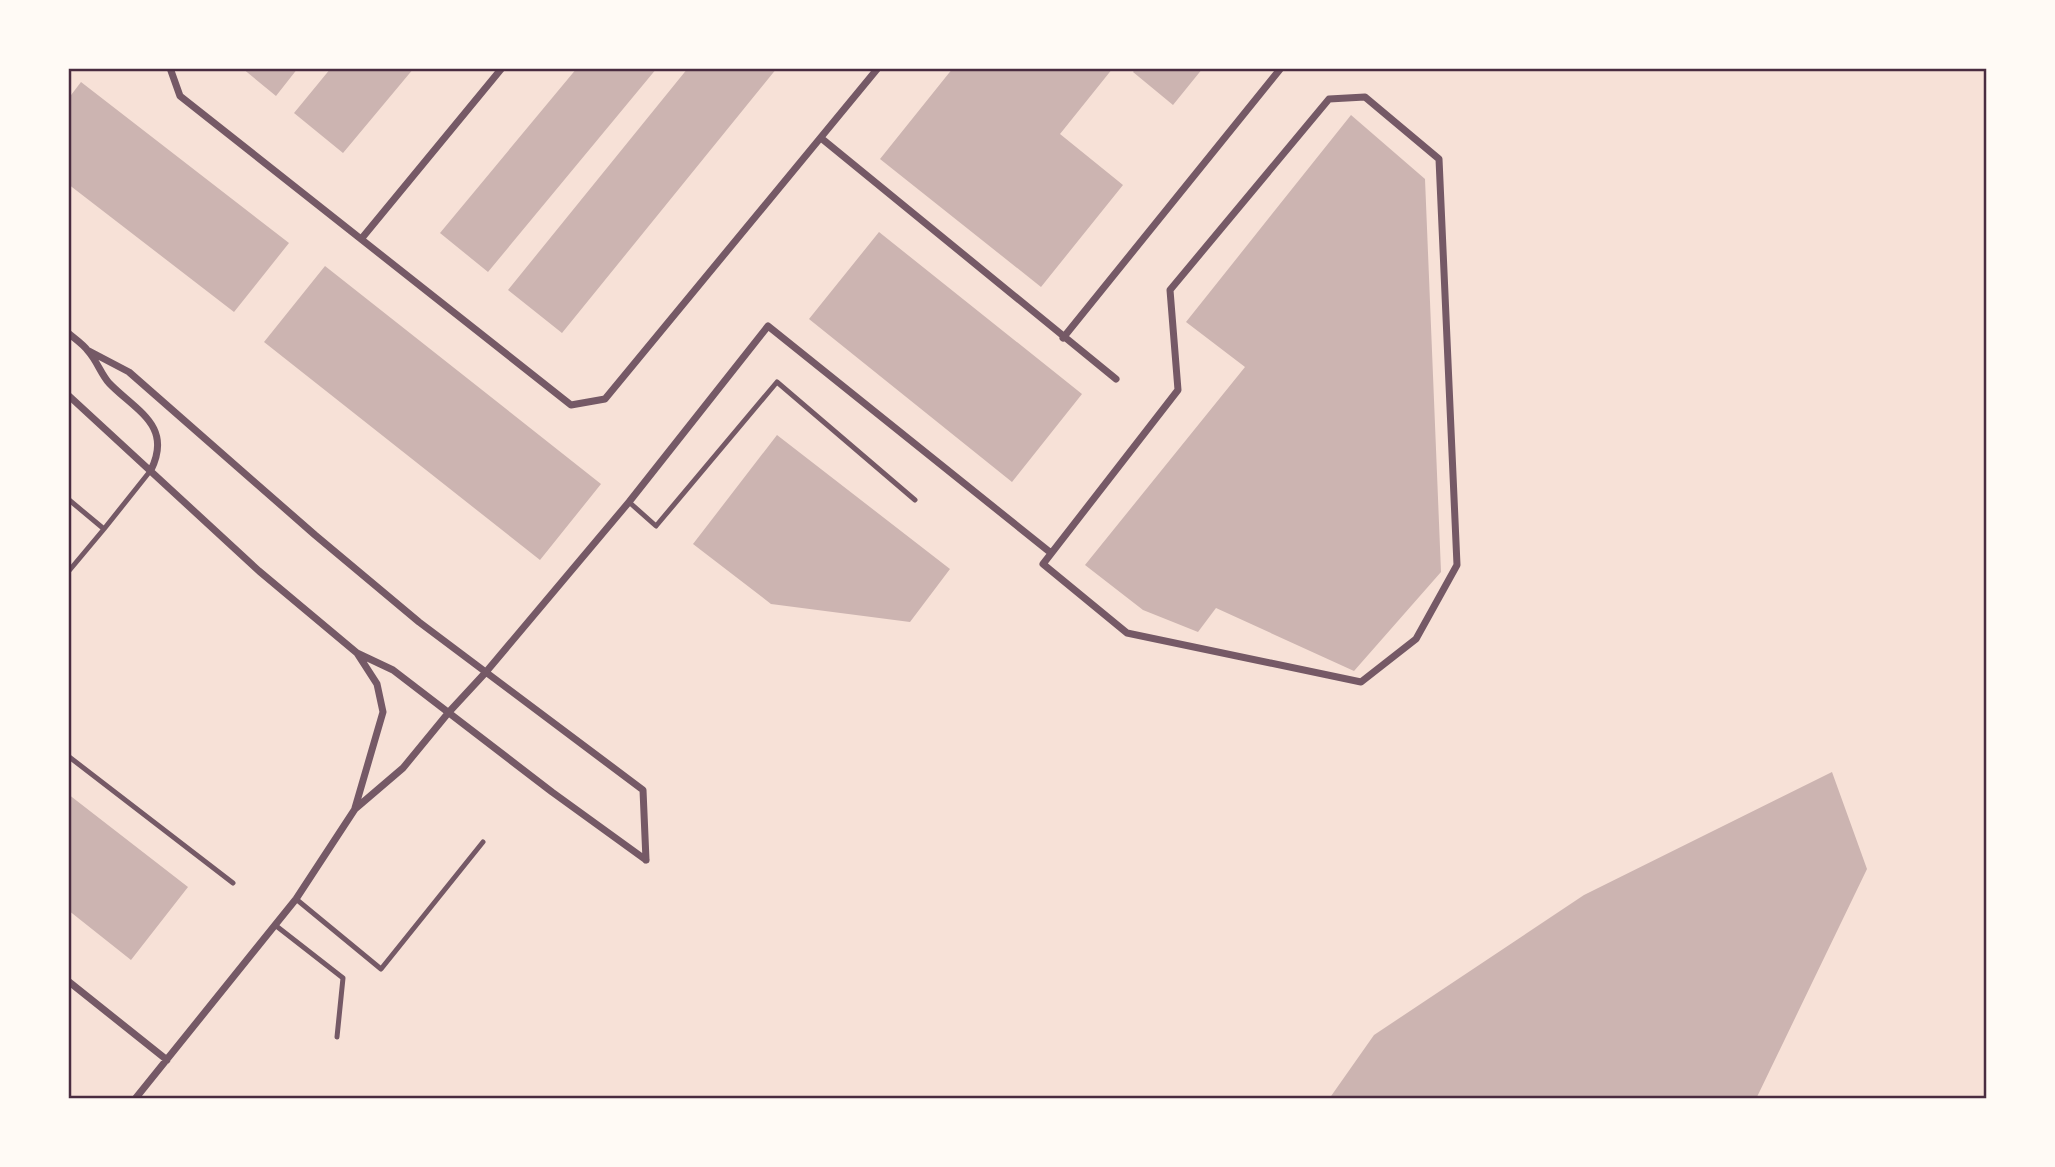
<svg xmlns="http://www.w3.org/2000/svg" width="2055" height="1167" font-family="'Roboto Serif',serif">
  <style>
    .building { fill: #ccb4b1 }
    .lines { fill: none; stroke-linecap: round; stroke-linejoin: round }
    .service { stroke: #755966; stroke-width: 5 }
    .minor { stroke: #755966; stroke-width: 7 }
    .neatline { fill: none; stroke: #4a2c40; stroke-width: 2.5 }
  </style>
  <rect width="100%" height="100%" fill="#f7e1d7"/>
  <!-- building -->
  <path class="building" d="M242 68H298L276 96Z
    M331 68H414L343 153 294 113Z
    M577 68H657L488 272 440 233Z
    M688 68H777L562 333 508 290Z
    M953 68H1113L1060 134 1123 185 1041 287 880 159Z
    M1136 68H1203L1173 105 1133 72Z
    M81 82 289 243 234 312 68 184V99Z
    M1351 115 1425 179 1441 572 1354 671 1216 608 1198 632 1143 610 1085 565 1245 367 1186 322Z
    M879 232 1082 394 1012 482 809 319Z
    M325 266 601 484 540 560 264 342Z
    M777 435 950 569 910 622 771 604 693 544Z
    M1832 772 1867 869 1756 1099H1329L1374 1035 1584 895Z
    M68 794 188 887 131 960 68 910Z"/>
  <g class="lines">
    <!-- service -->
    <path class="service" d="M68 499 104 529 151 470
      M629 502 656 526 777 382 915 500
      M68 572 104 529
      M68 756 233 883
      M296 899 381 969 483 842
      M275 925 343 978 337 1037"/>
    <!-- minor -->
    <path class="minor" d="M170 68 180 96 571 405 605 399 878 68
      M1365 97 1439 159 1457 565 1416 639 1361 682 1127 633 1043 564 1178 390 1170 290 1329 99Z
      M821 138 1116 379
      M362 238 502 68
      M68 333C75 339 83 344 88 351 97 361 101 374 109 383 136 411 173 425 151 470
      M1063 338 1281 68
      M89 351 129 372 315 535 419 622 643 790 646 860
      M68 395 259 571 357 653 393 670 552 792 646 860
      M355 808 383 712 377 684 357 653
      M68 981 167 1060
      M135 1099 296 899 355 809 403 768 449 712 486 672 629 502 768 326 1051 553"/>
  </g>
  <!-- border -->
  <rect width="2055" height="1167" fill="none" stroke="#fffaf5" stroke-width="140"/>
  <rect x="70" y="70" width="1915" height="1027" class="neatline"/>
</svg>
